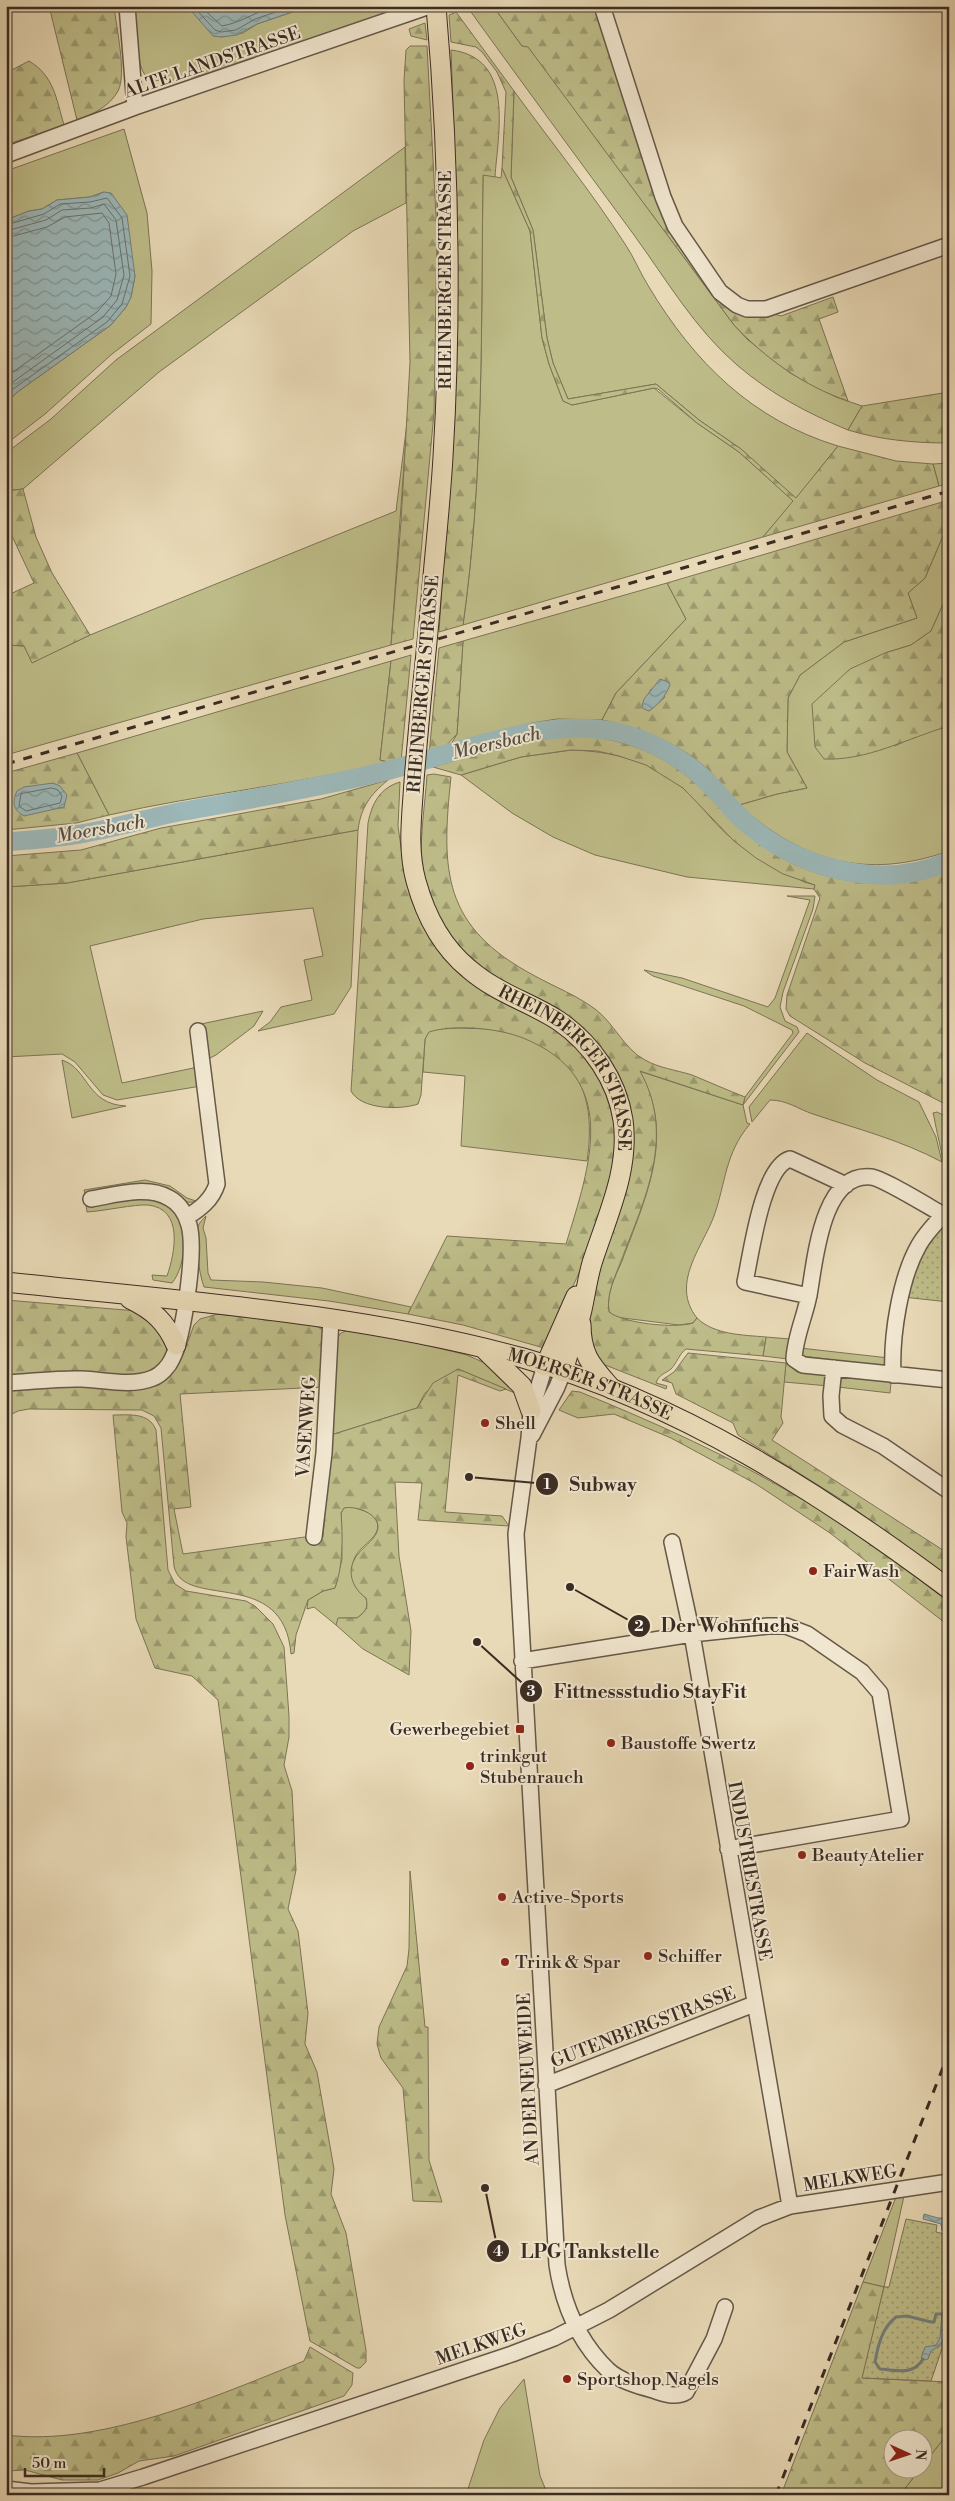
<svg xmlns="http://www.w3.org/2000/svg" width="955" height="2501" font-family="'Libre Bodoni',serif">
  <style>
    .green { fill: #bebd89; stroke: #7c7456 }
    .forest { fill: url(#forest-firs); stroke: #7c7456; fill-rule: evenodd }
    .park { fill: url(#park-dots); stroke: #7c7456 }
    .water { fill: url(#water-waves); stroke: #75807d }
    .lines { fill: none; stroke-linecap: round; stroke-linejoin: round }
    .shore { stroke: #6b726e; stroke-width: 1 }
    .stream { stroke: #75807d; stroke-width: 3 }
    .river { stroke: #9cb8b9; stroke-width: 19 }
    .minor-casing { stroke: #665848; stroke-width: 18 }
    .major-casing { stroke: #3a2c23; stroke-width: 21 }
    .minor { stroke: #f1e7d0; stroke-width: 15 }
    .major { stroke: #e9dab7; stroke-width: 19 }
    .rail { stroke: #3a2c23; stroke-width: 3; stroke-dasharray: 9 9; stroke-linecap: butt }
    .major-bridge-casing { stroke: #3a2c23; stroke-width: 21; stroke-linecap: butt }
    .major-bridge { stroke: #e9dab7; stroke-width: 19 }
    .poi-dot { fill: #8f2418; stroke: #f1e7d0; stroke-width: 2 }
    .labels { text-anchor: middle; stroke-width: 4; stroke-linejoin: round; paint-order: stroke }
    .street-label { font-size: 18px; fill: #3a2c23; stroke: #f1e7d0 }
    .poi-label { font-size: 18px; fill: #3a2c23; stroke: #f1e7d0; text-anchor: start }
    .water-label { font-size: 19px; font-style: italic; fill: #524f48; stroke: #f1e7d0 }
    .leader { fill: none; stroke: #3a2c23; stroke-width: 2 }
    .callout-dot { fill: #3a2c23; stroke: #f1e7d0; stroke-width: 2 }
    .mark-label { font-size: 15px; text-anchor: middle; font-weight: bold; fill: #fff }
    .callout-label { font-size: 19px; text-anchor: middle; font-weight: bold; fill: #3a2c23; stroke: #f1e7d0; stroke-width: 4; stroke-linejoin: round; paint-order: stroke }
  </style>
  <defs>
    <pattern id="forest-firs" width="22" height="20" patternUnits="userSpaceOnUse" patternTransform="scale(1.25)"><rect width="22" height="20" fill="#bebd89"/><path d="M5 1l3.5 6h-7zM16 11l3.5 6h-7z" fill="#9b9a70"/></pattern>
    <pattern id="park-dots" width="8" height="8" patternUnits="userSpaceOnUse" patternTransform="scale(1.25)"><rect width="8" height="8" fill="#bebd89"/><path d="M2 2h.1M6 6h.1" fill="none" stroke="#9b9a70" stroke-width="1.8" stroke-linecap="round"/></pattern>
    <pattern id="water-waves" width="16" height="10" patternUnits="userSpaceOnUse" patternTransform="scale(1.25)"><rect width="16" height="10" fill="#9cb8b9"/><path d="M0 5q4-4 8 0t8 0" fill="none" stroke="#809696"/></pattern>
  </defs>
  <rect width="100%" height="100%" fill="#e9dab7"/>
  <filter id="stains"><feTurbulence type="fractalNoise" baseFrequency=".004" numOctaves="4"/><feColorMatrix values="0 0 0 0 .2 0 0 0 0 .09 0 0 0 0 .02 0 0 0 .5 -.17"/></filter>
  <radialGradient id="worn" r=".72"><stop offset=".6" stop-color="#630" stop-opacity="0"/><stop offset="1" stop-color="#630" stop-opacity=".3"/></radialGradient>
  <!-- green -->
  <path class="green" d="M134 6H187L213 35 221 37 243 33 257 24 310 6H409C370 20 173 98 147 77 135 67 136 22 134 6Z
    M473 6H493L522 46H528L734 325 748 340 790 373 836 397 862 406 848 430C807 413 771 394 737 365 695 329 666 279 634 235 578 159 523 84 468 8Z
    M514 91C551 142 591 191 625 244 634 257 640 273 649 287 694 362 752 420 838 446L796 499 741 449 699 420 656 384 568 399 553 363 547 338 533 230 511 177Z
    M124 129 147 213 152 271 151 324 112 354 45 414 6 444V404L16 393 111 325 126 307 131 297 135 276 104 192 90 197 57 200 42 209 29 211 6 220V171Z
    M405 147 406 203 353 231 159 372 23 489 6 491V453L51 419 116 360Z
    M502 168 530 231 542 338 549 364 563 401 572 405 654 388 697 423 739 452 794 501 763 537 463 625C484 476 481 324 483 174L501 178Z
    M407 423 391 645 6 755V645L24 646 33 662 90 635 396 511Z
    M949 463V483L939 486 933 464Z
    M949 529V591L931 631 911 645 885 653 895 746 919 734 949 726V851C866 880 803 862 739 805L777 794 807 788 787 752 788 698 800 675 844 642 917 618 908 593 925 578 945 531Z
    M667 583 686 619 616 693 602 720 557 719 532 723 451 744 457 734 463 641Z
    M391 661 380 760 388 762C296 785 201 794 109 815L77 753Z
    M571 750C611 751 654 761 684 789 702 805 716 827 735 841 755 857 781 869 804 882L815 885 814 889 687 877 595 855 553 837 512 813 461 775 521 757Z
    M358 830 351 987 334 1014 258 1031 270 1022 281 1007 312 1000 304 960 323 956 313 908 203 919 90 946 122 1083 198 1067 201 1086 117 1100 103 1095 75 1062 62 1054 6 1057V887L67 883Z
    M787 896H815L813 909 783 992 780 1007 785 1021 797 1027 799 1032 743 1105 747 1123 750 1124C725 1153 726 1182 714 1216 702 1248 670 1284 697 1318L693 1323 679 1325 615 1317 609 1312C606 1294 615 1277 622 1261 645 1198 677 1135 639 1071L743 1105 745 1097 793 1033 792 1030 744 1006 653 976 644 970 682 978 768 1007 775 998 810 900Z
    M263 1011 254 1026 216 1055 210 1058 205 1056 201 1024Z
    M460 1028C475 1029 494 1028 509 1032 577 1053 597 1093 587 1161L461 1146 465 1076 423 1072 425 1039 429 1031 437 1029Z
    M807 1033 877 1080 919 1102 936 1137 942 1162C901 1140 857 1129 813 1114 798 1109 787 1100 770 1100L752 1122 749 1107Z
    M62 1060C89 1069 86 1104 126 1106L72 1118Z
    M937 1112 949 1118V1211L944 1206C949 1172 940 1150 934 1117L933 1113Z
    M145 1180 170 1186 187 1198 196 1201C183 1207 171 1190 158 1186 136 1180 107 1190 85 1194L84 1190Z
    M144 1199C153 1200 163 1201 170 1207 189 1222 187 1265 172 1283L153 1280 152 1275 167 1276C175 1253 184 1209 148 1205 135 1204 104 1211 87 1212L86 1205Z
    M206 1216 203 1228 206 1238 208 1273 211 1280 263 1282 322 1288 411 1307 408 1314 329 1301 204 1287C199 1274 194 1239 198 1226 200 1222 203 1219 206 1216Z
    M348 1330 401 1339 467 1355 487 1364 517 1394 458 1369 425 1393 417 1408 331 1435 336 1339 341 1333Z
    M766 1337 790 1339 788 1359 763 1356Z
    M800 1348 889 1358 885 1366 801 1356Z
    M786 1363 797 1372 828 1375 829 1386 784 1382Z
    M840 1377 891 1382 890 1393 838 1387Z
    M351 1506C359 1510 370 1511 375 1518 386 1535 361 1544 355 1557 348 1573 353 1588 366 1598 369 1608 365 1612 357 1618H339L336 1625 314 1607 307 1609 308 1600 323 1591 335 1588 342 1559 341 1513 344 1508Z
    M904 2196 884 2287 863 2282 896 2197Z
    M524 2379 540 2476 548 2495H466L484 2440 500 2408Z
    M949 2432V2495H900L920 2469 922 2468 923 2465Z"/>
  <!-- forest -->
  <path class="forest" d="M49 6H114C116 26 127 74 118 91 110 106 92 115 77 120Z
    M493 6H594L666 222 680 247 717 297 781 316 833 297 838 312 819 319 848 401C804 386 766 359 734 325L528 47 522 46Z
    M456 12 514 91 511 177 533 230 547 338 553 363 568 399 656 384 699 420 741 449 796 498 838 446 896 461 933 464 939 486 763 537 793 501 739 452 697 423 658 389 654 388 572 405 563 401 549 364 542 338 530 231 502 168 506 92 497 72 482 52 476 47 451 42 449 15Z
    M425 23 427 40 411 36 409 29Z
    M410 46H427L437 235 434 413 413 639 391 645 401 522 410 362 404 80 406 50Z
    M451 50C515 58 498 132 495 177L483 175C481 324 484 476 463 625L439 632 451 443 457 211Z
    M29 61C54 76 56 98 64 125L6 145V73Z
    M949 392V443C914 443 881 440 848 430L862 406Z
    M23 489 36 537 52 573 90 635 32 663 24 646 6 645V596L34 583 12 536 6 539V491Z
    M949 500V529L945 531 925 578 908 593 917 618 844 642 800 675 788 698 787 752 807 788 777 794 739 805C726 791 714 773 699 762 671 740 636 727 602 720L616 693 686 619 667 583ZM651 689 665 697 649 711 642 706Z
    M949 591V726C908 738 867 761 824 759L815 747 812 704 850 669 885 653 911 645 931 631Z
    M463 641 457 734 441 751 429 755 439 648Z
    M411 655 401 762 397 764 380 760 391 661Z
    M578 735C618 739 650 748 683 773 708 791 728 817 752 838 804 881 886 897 949 869V1106L865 1063 790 1016 786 1009 787 995 820 898 814 889 815 885 783 874 756 858 734 841 683 788 646 765 619 756 597 751 571 750 521 757 461 775 433 767C481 753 527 738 578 735Z
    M77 753 109 815 76 823 6 830V773Z
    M434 774 451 777C441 871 442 927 535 976 555 987 576 995 595 1009 614 1023 624 1049 645 1060 659 1068 676 1070 692 1075 709 1082 727 1090 745 1097L743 1105 640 1071C676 1136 645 1198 621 1261 615 1277 606 1294 609 1312 623 1323 675 1329 693 1323L697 1318C714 1335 744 1335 766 1337L763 1356 686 1349C679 1354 677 1363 671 1369 665 1374 659 1374 656 1383L667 1386 666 1389 595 1361 587 1348 589 1302 624 1196 633 1154 615 1069C588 1050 562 1030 535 1011 487 974 430 936 422 870 419 840 425 806 427 775Z
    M388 780C370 795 361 807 358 830L67 883 6 887V856L81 850 161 828 321 799Z
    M400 782 398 826 404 869 430 932 579 1048C593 1065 604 1084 612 1105 635 1170 572 1287 544 1348L463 1325 408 1314 447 1236 566 1244C590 1165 622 1078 523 1038 498 1028 454 1024 429 1032L425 1039 421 1095 418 1104C401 1110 361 1110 351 1091L368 823C372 803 380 788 400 782Z
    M6 1300 137 1311 154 1316C167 1345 178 1358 144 1376L6 1377Z
    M218 1314 313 1324 323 1330V1387L180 1394 191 1507 174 1509 183 1554 312 1536 323 1537 331 1435 417 1408 433 1383 458 1369 506 1389 500 1391 458 1375 445 1512 502 1516 509 1526 418 1520 422 1483 395 1482 399 1556 411 1631 409 1675 363 1649 336 1625 338 1618H357C365 1612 369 1608 366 1598 352 1588 345 1570 358 1554 363 1548 372 1541 376 1534 386 1516 357 1505 344 1508L341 1513C343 1536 343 1567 335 1588L323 1591 308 1600 296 1635 294 1653 291 1654C284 1565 183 1611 174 1566L161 1428 154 1416 142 1410 29 1409 18 1411 6 1417V1391L10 1389 66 1384 127 1387 175 1367 183 1355 194 1325 200 1319Z
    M688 1353 786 1363 781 1417 783 1423 772 1440 949 1554V1577L842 1500 738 1435 733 1423 676 1394 672 1383 662 1380 674 1372Z
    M572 1391 580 1392C656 1423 732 1457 803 1500 853 1531 901 1566 949 1602V1626L830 1533 756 1484 671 1438 614 1414 578 1418 559 1410Z
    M113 1415C129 1415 149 1412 156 1430L168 1570 175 1584 186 1591 246 1601 255 1606 273 1624 284 1647 289 1716V1737L284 1765 292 1791 296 1870 288 1909 298 1931 308 2013 305 2044 317 2072 334 2169 331 2194 346 2233 366 2350V2362L360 2368H357L310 2341 285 2215 218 1700 192 1676 155 1668 136 1619 126 1537 127 1523 122 1512Z
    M410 1871 425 2027H428L429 2160 442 2202 413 2201 403 2088 381 2058 377 2044 379 2027 407 1966 409 1949Z
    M863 2282 884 2287 863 2378 949 2382V2432L923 2465 922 2438H892V2468L920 2469 900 2495H781Z
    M310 2347 353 2373 352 2385 344 2396 174 2456 139 2461 118 2473 98 2480H62L25 2470 6 2471V2435C101 2447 216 2396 304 2361Z"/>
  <!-- park -->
  <path class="park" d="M946 1224 949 1225V1302L903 1297 911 1273 936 1227Z
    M906 2219 937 2225 936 2232 949 2235V2328L931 2381 862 2378 884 2287H889Z"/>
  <!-- water -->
  <path class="water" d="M187 6H310L257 24 237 35 221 37 213 36Z
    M104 192 111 193 127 215 135 276 131 297 126 307 111 325 16 393 6 404V220L29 211 42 209 57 200 90 197Z
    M660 679 668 682 670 685C665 697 659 704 649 711L644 709 642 706 644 699Z
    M53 783 60 786 67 795 64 807 24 816C13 810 12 802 17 791L24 787Z
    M924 2214 938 2218H949V2231L942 2230 941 2224 923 2219Z
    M946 2309H949V2319L941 2345 931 2351 928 2359 925 2360 921 2358 925 2347 936 2345 940 2338 942 2313Z"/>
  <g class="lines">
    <!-- shore -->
    <path class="shore" d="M193 6 215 30 221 32 236 30 255 19 294 6
      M200 6 222 26C240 23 256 12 274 6
      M6 225 44 214 60 204 90 202 107 198 122 218 130 276 122 304 107 322 13 389 6 397
      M6 231 46 220 62 210 91 208 104 204 116 220 124 275 117 300 103 317 6 387
      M6 238 47 227 65 217 102 213 109 223 116 274 111 296 97 312 6 377
      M52 788 58 790 62 796 60 803 26 811 19 806 21 794Z"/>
    <!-- stream -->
    <path class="stream" d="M923 2359C913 2376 897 2370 880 2369L875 2362C878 2345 882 2328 896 2317L907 2316 931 2322H934L936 2314H942"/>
    <!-- river -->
    <path class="river" d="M6 842C33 840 60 838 86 833 119 827 152 817 184 811 251 799 316 788 382 772 456 754 541 716 617 732 644 738 673 753 694 770 712 784 726 804 743 820 796 868 881 892 949 861"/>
    <defs>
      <path id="minor" d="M127 6 135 107
        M602 6 663 197 675 226 720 292 737 305 747 309H766L949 245
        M6 155 135 107 430 6
        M187 1217C200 1209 212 1200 217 1184L198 1031
        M949 1218C934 1210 883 1178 871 1177 821 1172 815 1263 809 1295 805 1316 795 1337 794 1359L803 1365 949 1380
        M809 1296 745 1282C751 1255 762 1167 790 1159L846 1185
        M545 1366 531 1411 529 1438 516 1534 557 2265C563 2304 579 2342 608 2370 620 2381 638 2386 653 2390 664 2394 676 2398 686 2392L714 2339 725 2307
        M834 1368 831 1396 832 1416 842 1425 883 1446 949 1491
        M893 1375C891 1336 900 1278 919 1245 925 1234 935 1224 943 1215
        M6 1383C31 1382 57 1378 82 1379 105 1380 131 1387 153 1378 161 1375 169 1366 172 1359 184 1335 196 1251 189 1225 186 1214 179 1203 169 1198 147 1185 115 1195 91 1199
        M532 1435 557 1387 563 1372
        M314 1537 324 1453 331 1318
        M672 1542 692 1634 790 2206
        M522 1661 692 1634 768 1626H786L807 1634 862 1672 880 1693 901 1819 728 1849
        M546 2085 754 2004
        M6 2489 31 2492 100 2490 143 2477 512 2354 554 2338 609 2310 759 2218 790 2206 949 2182"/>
      <g id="major">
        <path d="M430 611C434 560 440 508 443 457 452 307 449 156 436 6"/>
        <path id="s1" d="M424 673C420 709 417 745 414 781 412 815 407 848 416 881 425 914 442 947 469 969 498 994 530 1002 559 1021 592 1044 617 1080 623 1120 630 1170 607 1216 592 1263 587 1280 585 1298 581 1314 575 1334 568 1352 563 1372"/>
        <path id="s2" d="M6 1282C179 1301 355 1312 523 1358 678 1402 821 1493 949 1589"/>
        <path d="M130 1299C153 1310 166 1322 176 1345"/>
        <path d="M581 1324C581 1356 592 1366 612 1389"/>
        <path d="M486 1351 522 1386 531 1411"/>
        <path d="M545 1366 576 1296"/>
      </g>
    </defs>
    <!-- minor casing -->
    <use href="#minor" class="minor-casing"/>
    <!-- major casing -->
    <use href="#major" class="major-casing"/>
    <!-- minor -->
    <use href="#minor" class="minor"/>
    <!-- major -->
    <use href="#major" class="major"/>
    <!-- rail -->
    <path class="rail" d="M6 764 949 491
      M776 2495 949 2052"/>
    <defs>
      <path id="major-bridge" d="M424 673 430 611"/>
    </defs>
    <!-- major-bridge casing -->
    <use href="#major-bridge" class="major-bridge-casing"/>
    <!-- major-bridge -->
    <use href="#major-bridge" class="major-bridge"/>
  </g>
  <!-- markers -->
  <g class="poi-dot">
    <circle cx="485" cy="1423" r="5"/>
    <circle cx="813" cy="1571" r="5"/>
    <rect x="515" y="1724" width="10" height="10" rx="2.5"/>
    <circle cx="611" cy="1743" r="5"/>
    <circle cx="470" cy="1766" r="5"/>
    <circle cx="802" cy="1855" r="5"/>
    <circle cx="502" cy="1897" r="5"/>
    <circle cx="648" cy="1956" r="5"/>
    <circle cx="505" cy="1962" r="5"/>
    <circle cx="567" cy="2379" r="5"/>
  </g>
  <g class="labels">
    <!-- street labels -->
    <g class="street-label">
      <text transform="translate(212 62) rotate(-19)" y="6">ALTE LANDSTRASSE</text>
      <text transform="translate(445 280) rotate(-90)" y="6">RHEINBERGER STRASSE</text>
      <text transform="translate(423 684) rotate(-85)" y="6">RHEINBERGER STRASSE</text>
      <text dy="6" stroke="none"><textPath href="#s1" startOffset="460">RHEINBERGER STRASSE</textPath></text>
      <text dy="6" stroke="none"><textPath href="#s2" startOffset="595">MOERSER STRASSE</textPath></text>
      <text transform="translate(306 1427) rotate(-86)" y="6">VASENWEG</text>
      <text transform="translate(750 1871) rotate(80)" y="6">INDUSTRIESTRASSE</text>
      <text transform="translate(643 2027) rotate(-21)" y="6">GUTENBERGSTRASSE</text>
      <text transform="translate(528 2079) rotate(-93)" y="6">AN DER NEUWEIDE</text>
      <text transform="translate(850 2178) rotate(-9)" y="6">MELKWEG</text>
      <text transform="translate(481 2344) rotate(-19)" y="6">MELKWEG</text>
    </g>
    <!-- poi labels -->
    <g class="poi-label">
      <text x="495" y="1429">Shell</text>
      <text x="823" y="1577">FairWash</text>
      <text x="510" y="1735" text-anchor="end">Gewerbegebiet</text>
      <text x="621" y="1749">Baustoffe Swertz</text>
      <text x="480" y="1762">trinkgut<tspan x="480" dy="21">Stubenrauch</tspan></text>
      <text x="812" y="1861">BeautyAtelier</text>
      <text x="512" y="1903">Active-Sports</text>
      <text x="658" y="1962">Schiffer</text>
      <text x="515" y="1968">Trink &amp; Spar</text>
      <text x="577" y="2385">Sportshop Nagels</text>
    </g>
    <!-- water labels -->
    <g class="water-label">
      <text transform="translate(496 742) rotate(-13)" y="7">Moersbach</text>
      <text transform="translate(100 828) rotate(-10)" y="7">Moersbach</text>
    </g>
  </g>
  <!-- callouts -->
  <path class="leader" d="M469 1477L547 1484M570 1587L639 1626M477 1642L531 1691M485 2188L498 2251"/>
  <g class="callout-dot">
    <circle cx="469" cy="1477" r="5"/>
    <circle cx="570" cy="1587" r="5"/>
    <circle cx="477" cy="1642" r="5"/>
    <circle cx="485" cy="2188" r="5"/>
    <circle cx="547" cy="1484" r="12"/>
    <circle cx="639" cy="1626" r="12"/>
    <circle cx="531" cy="1691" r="12"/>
    <circle cx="498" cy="2251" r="12"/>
  </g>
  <g class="mark-label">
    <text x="547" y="1489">1</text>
    <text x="639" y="1631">2</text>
    <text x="531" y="1696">3</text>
    <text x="498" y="2256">4</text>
  </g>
  <g class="callout-label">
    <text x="603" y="1491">Subway</text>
    <text x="730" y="1632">Der Wohnfuchs</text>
    <text x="650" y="1698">Fittnessstudio StayFit</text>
    <text x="590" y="2258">LPG Tankstelle</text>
  </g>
  <!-- margin -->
  <rect width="955" height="2501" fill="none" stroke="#e9dab7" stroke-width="25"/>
  <rect x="8" y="8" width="940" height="2486" fill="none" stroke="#3a2c23" stroke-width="2.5"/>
  <rect x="12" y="12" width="930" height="2476" fill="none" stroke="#3a2c23"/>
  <!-- north arrow -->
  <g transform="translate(908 2454) rotate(93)"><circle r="24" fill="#f1e7d0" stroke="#a89c8b"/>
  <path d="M0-4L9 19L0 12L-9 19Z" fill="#8f2418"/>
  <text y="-8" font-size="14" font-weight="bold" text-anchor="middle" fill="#3a2c23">N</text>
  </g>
  <!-- scale -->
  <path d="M25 2468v8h79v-8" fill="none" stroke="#3a2c23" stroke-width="2.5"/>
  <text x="32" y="2468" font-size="15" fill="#3a2c23" stroke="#f1e7d0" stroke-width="4" paint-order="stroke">50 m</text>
  <rect width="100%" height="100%" filter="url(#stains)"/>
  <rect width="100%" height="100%" fill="url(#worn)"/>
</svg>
